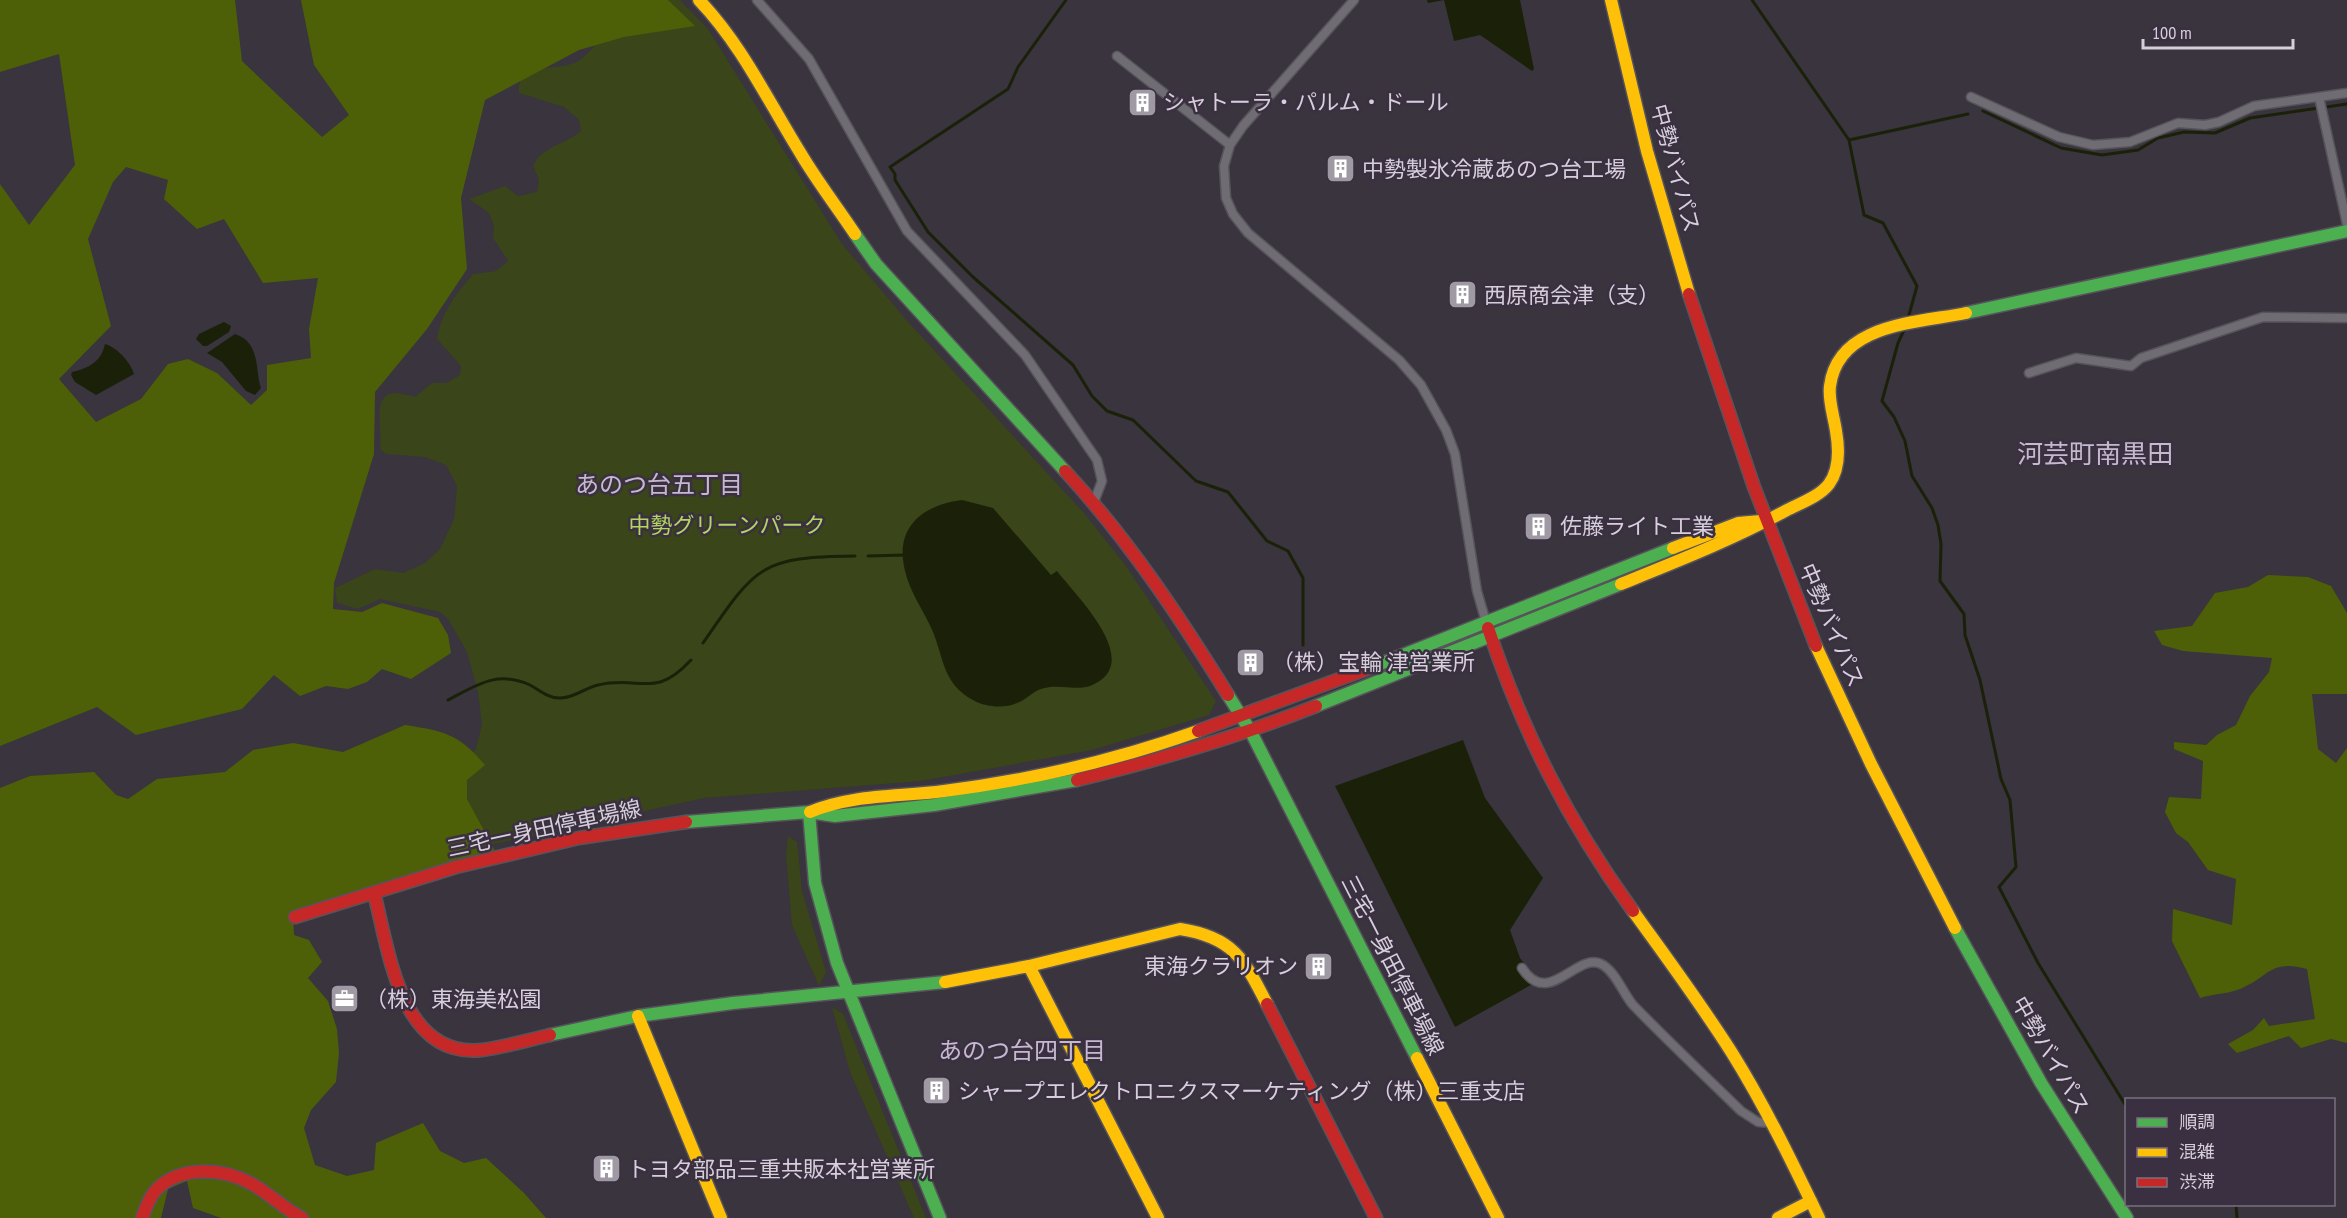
<svg xmlns="http://www.w3.org/2000/svg" width="2347" height="1218" font-family="'PT Sans Narrow','Noto Sans JP',sans-serif">
  <style>
    .green { fill: #3a4519 }
    .forest { fill: #4d6008; fill-rule: evenodd }
    .water { fill: #1b2109 }
    .lines { fill: none; stroke-linecap: round; stroke-linejoin: round }
    .stream { stroke: #1b2109; stroke-width: 3 }
    .street-casing { stroke: #57535b; stroke-width: 11 }
    .fast-casing { stroke: #57535b; stroke-width: 15 }
    .slow-casing { stroke: #57535b; stroke-width: 15 }
    .jam-casing { stroke: #57535b; stroke-width: 15 }
    .street { stroke: #706c73; stroke-width: 8 }
    .fast { stroke: #4caf50; stroke-width: 12 }
    .slow { stroke: #ffc107; stroke-width: 12 }
    .jam { stroke: #c62828; stroke-width: 12 }
    .labels { text-anchor: middle; stroke-width: 5; stroke-linejoin: round; paint-order: stroke }
    .poi-label { font-size: 22px; fill: #d6cfda; stroke: #3a3041; text-anchor: start }
    .street-label { font-size: 22px; fill: #d6cfda; stroke: #3a3041 }
    .park-label { font-size: 22px; fill: #b3d561; stroke: #3a3041 }
    .neighbourhood-label { font-size: 24px; fill: #c5b9ce; stroke: #3a3041 }
    .quarter-label { font-size: 26px; fill: #c5b9ce; stroke: #3a3041 }
  </style>
  <rect width="100%" height="100%" fill="#39343d"/>
  <!-- green -->
  <path class="green" d="M620 0H680L708 29 842 244 909 323 1084 513 1126 566 1216 701 1209 715 1092 750 921 781 704 798 476 848 452 779 476 749 482 724 478 692 467 652 448 619 440 612 380 599 358 609 337 603 335 588 375 569 403 573 425 563 440 549 454 519 457 486 446 465 425 457 386 454 380 449C383 420 366 381 415 397L432 383H446L460 375 461 366 437 339C441 313 456 294 473 274L496 271 508 261 493 238 494 226 489 213 469 199 505 186 518 196 537 192 539 180 533 166C542 146 565 145 581 131L579 120 564 107 519 93C516 61 560 72 578 61 596 50 613 20 620 0Z
    M788 836 797 842 802 891 826 972 819 986 792 925 786 855Z
    M832 1007 843 1014 926 1218H914L850 1072Z"/>
  <!-- forest -->
  <path class="forest" d="M0 0H235L242 61 322 137 349 115 314 65 301 0H668L695 26 624 37 579 50 485 100 461 198 467 269 427 329 375 392 374 454 334 583 333 609 362 612 382 603 438 618 448 635 451 653 411 679 382 669 367 682 348 689 326 686 300 696 274 675 242 709 136 735 97 707 0 746V184L29 225 75 165 59 54 0 72ZM126 167 168 180 164 199 197 229 224 219 263 283 318 278 309 329 311 358 267 365V390L251 405 217 373 188 359 168 364 141 399 96 422 59 379 111 326 88 239 113 182Z
    M2268 575 2308 577 2331 586 2347 613V694H2312L2318 749 2336 763 2347 748V1043L2331 1039 2301 1048 2289 1036 2237 1053 2228 1044 2253 1030 2264 1018 2269 1026 2315 1019 2307 969C2269 958 2268 979 2237 990 2226 994 2212 994 2200 998L2172 941 2173 909 2232 925 2236 879 2208 870 2188 842 2176 833 2165 812 2169 797 2201 799 2203 761 2174 749V742L2206 745 2217 735 2236 725 2250 696 2269 672 2272 658 2183 651 2162 645 2154 631 2192 626 2215 593 2248 587Z
    M405 725C444 731 459 734 485 765L467 780V799L495 851 374 886 293 915 294 935 309 940 322 962 308 978 328 1001 337 1029 339 1053 336 1082 311 1110 304 1128 315 1165 347 1176 374 1170 376 1143 423 1123 440 1151 464 1163 486 1158 524 1193 546 1218H221L193 1208 187 1181 168 1189 161 1218H0V788L30 776 94 772 116 795 128 799 157 779 225 772 253 750 293 743 343 752Z"/>
  <!-- water -->
  <path class="water" d="M1427 0H1520L1534 69 1532 71 1480 35 1454 41 1444 0 1428 3Z
    M224 322 231 326 229 332 207 346H203L196 339 199 334Z
    M235 334C261 342 255 372 261 388L255 395 246 391 222 362 207 353Z
    M105 344C117 347 131 363 134 374L96 395 75 382 71 375 72 372C89 368 101 362 105 344Z
    M962 500 993 508 1051 575 1057 571C1076 596 1147 664 1090 686 1076 691 1058 683 1041 689 1032 692 1026 700 1017 703 1005 709 984 707 973 700 943 684 944 659 933 632 925 613 913 597 907 578 892 532 917 506 962 500Z
    M1463 740 1485 798 1543 878 1510 930 1520 958 1538 981 1455 1027 1335 786Z"/>
  <g class="lines">
    <!-- stream -->
    <path class="stream" d="M1066 0 1018 67 1008 89 890 167 895 174V180L928 232 973 277 1073 365 1092 396 1107 411 1133 420 1196 481 1228 492 1267 541 1288 551 1303 578V645
      M1752 0 1849 140 1864 215 1883 223 1917 286 1907 322
      M1983 111 2061 148 2102 155 2138 150 2158 138 2184 132 2215 133 2250 118 2347 104
      M1849 140 1968 114
      M1905 328 1898 343 1882 401 1894 417 1905 441 1912 476 1932 508 1938 525 1941 544 1940 581 1964 614 1965 635 1980 680 2001 779 2010 800 2016 867 1999 887 2038 963 2126 1106
      M868 556 905 555
      M703 643C756 566 760 557 855 556
      M448 700C477 685 497 670 530 685 539 690 548 698 559 698 572 699 585 688 598 685 641 675 654 700 691 660
      M2236 1204 2237 1218"/>
    <defs>
      <path id="street" d="M757 0 809 59 907 231 1025 355 1097 460 1102 481 1094 502
        M1354 0 1243 126 1230 145 1224 166 1226 198 1233 214 1248 233 1399 360 1421 385 1446 430 1455 454 1477 591 1486 622
        M1117 56 1230 145
        M1971 97 2059 137 2093 145 2130 142 2178 123 2205 125 2219 122 2254 106 2347 93
        M2319 97 2347 224
        M2029 373 2076 358 2131 366 2141 358 2263 317 2347 318
        M1522 968C1549 1010 1578 949 1603 965 1616 973 1623 993 1633 1005 1668 1041 1705 1076 1741 1111L1758 1122 1773 1123"/>
      <path id="fast" d="M855 234 876 264 1065 471
        M1966 313 2347 231
        M1375 666 1673 548
        M1228 695 1251 732 1417 1058
        M1316 706 1621 584
        M809 812 815 883 837 963 940 1218
        M686 822 809 812 835 816 934 805 1077 780
        M1955 928 2041 1083 2127 1218
        M550 1035 638 1016 733 1003 945 982"/>
      <path id="slow" d="M699 0C742 45 768 101 801 154 817 181 837 207 855 234
        M1611 0 1647 151 1689 294
        M1673 548 1738 523 1761 521
        M1621 584C1678 561 1734 539 1787 510 1801 503 1820 496 1829 484 1840 469 1839 448 1836 431 1834 417 1828 400 1830 386 1838 323 1918 323 1966 313
        M1816 646 1871 764 1955 928
        M810 812C852 794 900 797 944 791 1030 780 1117 760 1198 731
        M1633 911C1666 957 1701 1004 1732 1053 1765 1106 1792 1162 1819 1218
        M1029 966 1158 1218
        M945 982 1029 966 1180 929C1233 937 1244 959 1267 1004
        M638 1016 721 1218
        M1417 1058 1498 1218
        M1778 1218 1811 1201"/>
      <path id="jam" d="M1689 294 1754 487 1816 646
        M1065 471C1128 539 1179 616 1228 695
        M1488 628C1523 733 1568 821 1633 911
        M1198 731 1375 666
        M1077 780C1159 760 1238 737 1316 706
        M374 893C389 950 400 1059 482 1050 505 1047 528 1040 550 1035
        M295 917 456 867 579 838 686 822
        M1267 1004 1376 1218
        M142 1218C146 1208 149 1197 157 1189 181 1165 224 1168 252 1184 270 1194 284 1209 302 1218"/>
    </defs>
    <!-- street casing -->
    <use href="#street" class="street-casing"/>
    <!-- fast casing -->
    <use href="#fast" class="fast-casing"/>
    <!-- slow casing -->
    <use href="#slow" class="slow-casing"/>
    <!-- jam casing -->
    <use href="#jam" class="jam-casing"/>
    <!-- street -->
    <use href="#street" class="street"/>
    <!-- fast -->
    <use href="#fast" class="fast"/>
    <!-- slow -->
    <use href="#slow" class="slow"/>
    <!-- jam -->
    <use href="#jam" class="jam"/>
  </g>
  <!-- icons -->
  <defs>
    <symbol id="building-square" viewBox="-11 -11 22 22"><rect x="-9" y="-9" width="18" height="18" rx="4" fill="#9f99a3" stroke="#3a3041"/><path d="M-4-6H4V6H1V3H-1V6H-4ZM-2.5-4.3h1.7v1.8h-1.7ZM.8-4.3h1.7v1.8H.8ZM-2.5-1h1.7V.8h-1.7ZM.8-1h1.7V.8H.8Z" fill="#fff"/></symbol>
    <symbol id="office-square" viewBox="-11 -11 22 22"><rect x="-9" y="-9" width="18" height="18" rx="4" fill="#9f99a3" stroke="#3a3041"/><path d="M-6-3h4V-5.5h4V-3h4V5H-6ZM-1-4.5V-3h2v-1.5ZM-6 0V1H6V0Z" fill="#fff"/></symbol>
  </defs>
  <g fill-rule="evenodd">
    <use href="#building-square" x="1126" y="86" width="33" height="33"/>
    <use href="#building-square" x="1324" y="152" width="33" height="33"/>
    <use href="#building-square" x="1446" y="278" width="33" height="33"/>
    <use href="#building-square" x="1522" y="510" width="33" height="33"/>
    <use href="#building-square" x="1234" y="646" width="33" height="33"/>
    <use href="#building-square" x="1302" y="950" width="33" height="33"/>
    <use href="#office-square" x="328" y="982" width="33" height="33"/>
    <use href="#building-square" x="920" y="1074" width="33" height="33"/>
    <use href="#building-square" x="590" y="1152" width="33" height="33"/>
  </g>
  <g class="labels">
    <!-- poi labels -->
    <g class="poi-label">
      <text x="1163" y="110">シャトーラ・パルム・ドール</text>
      <text x="1362" y="177">中勢製氷冷蔵あのつ台工場</text>
      <text x="1484" y="303">西原商会津（支）</text>
      <text x="1560" y="534">佐藤ライト工業</text>
      <text x="1272" y="670">（株）宝輪 津営業所</text>
      <text x="1298" y="974" text-anchor="end">東海クラリオン</text>
      <text x="365" y="1007">（株）東海美松園</text>
      <text x="958" y="1099">シャープエレクトロニクスマーケティング（株）三重支店</text>
      <text x="627" y="1177">トヨタ部品三重共販本社営業所</text>
    </g>
    <!-- street labels -->
    <g class="street-label">
      <text transform="translate(1676 168) rotate(75)" y="8">中勢バイパス</text>
      <text transform="translate(1832 625) rotate(67)" y="8">中勢バイパス</text>
      <text transform="translate(544 828) rotate(-12)" y="8">三宅一身田停車場線</text>
      <text transform="translate(1393 965) rotate(63)" y="8">三宅一身田停車場線</text>
      <text transform="translate(2051 1055) rotate(60)" y="8">中勢バイパス</text>
    </g>
    <!-- park labels -->
    <g class="park-label">
      <text x="727" y="533">中勢グリーンパーク</text>
    </g>
    <!-- neighbourhood labels -->
    <g class="neighbourhood-label">
      <text x="659" y="493">あのつ台五丁目</text>
      <text x="1022" y="1059">あのつ台四丁目</text>
    </g>
    <!-- quarter labels -->
    <g class="quarter-label">
      <text x="2095" y="463">河芸町南黒田</text>
    </g>
  </g>
  <!-- legend -->
  <rect x="2125" y="1098" width="210" height="108" fill="#3a3041" stroke="#78707e" stroke-width="1.5"/>
  <rect x="2137" y="1118" width="30" height="9" fill="#4caf50" stroke="#78707e" stroke-width="1.5"/>
  <text x="2179" y="1128" font-size="18" fill="#d6cfda">順調</text>
  <rect x="2137" y="1148" width="30" height="9" fill="#ffc107" stroke="#78707e" stroke-width="1.5"/>
  <text x="2179" y="1158" font-size="18" fill="#d6cfda">混雑</text>
  <rect x="2137" y="1178" width="30" height="9" fill="#c62828" stroke="#78707e" stroke-width="1.5"/>
  <text x="2179" y="1188" font-size="18" fill="#d6cfda">渋滞</text>
  <!-- scale -->
  <path d="M2143 39v9h150v-9" fill="none" stroke="#d6cfda" stroke-width="3"/>
  <text x="2152" y="39" font-size="18" fill="#d6cfda" stroke="#3a3041" stroke-width="4.5" paint-order="stroke">100 m</text>
</svg>
